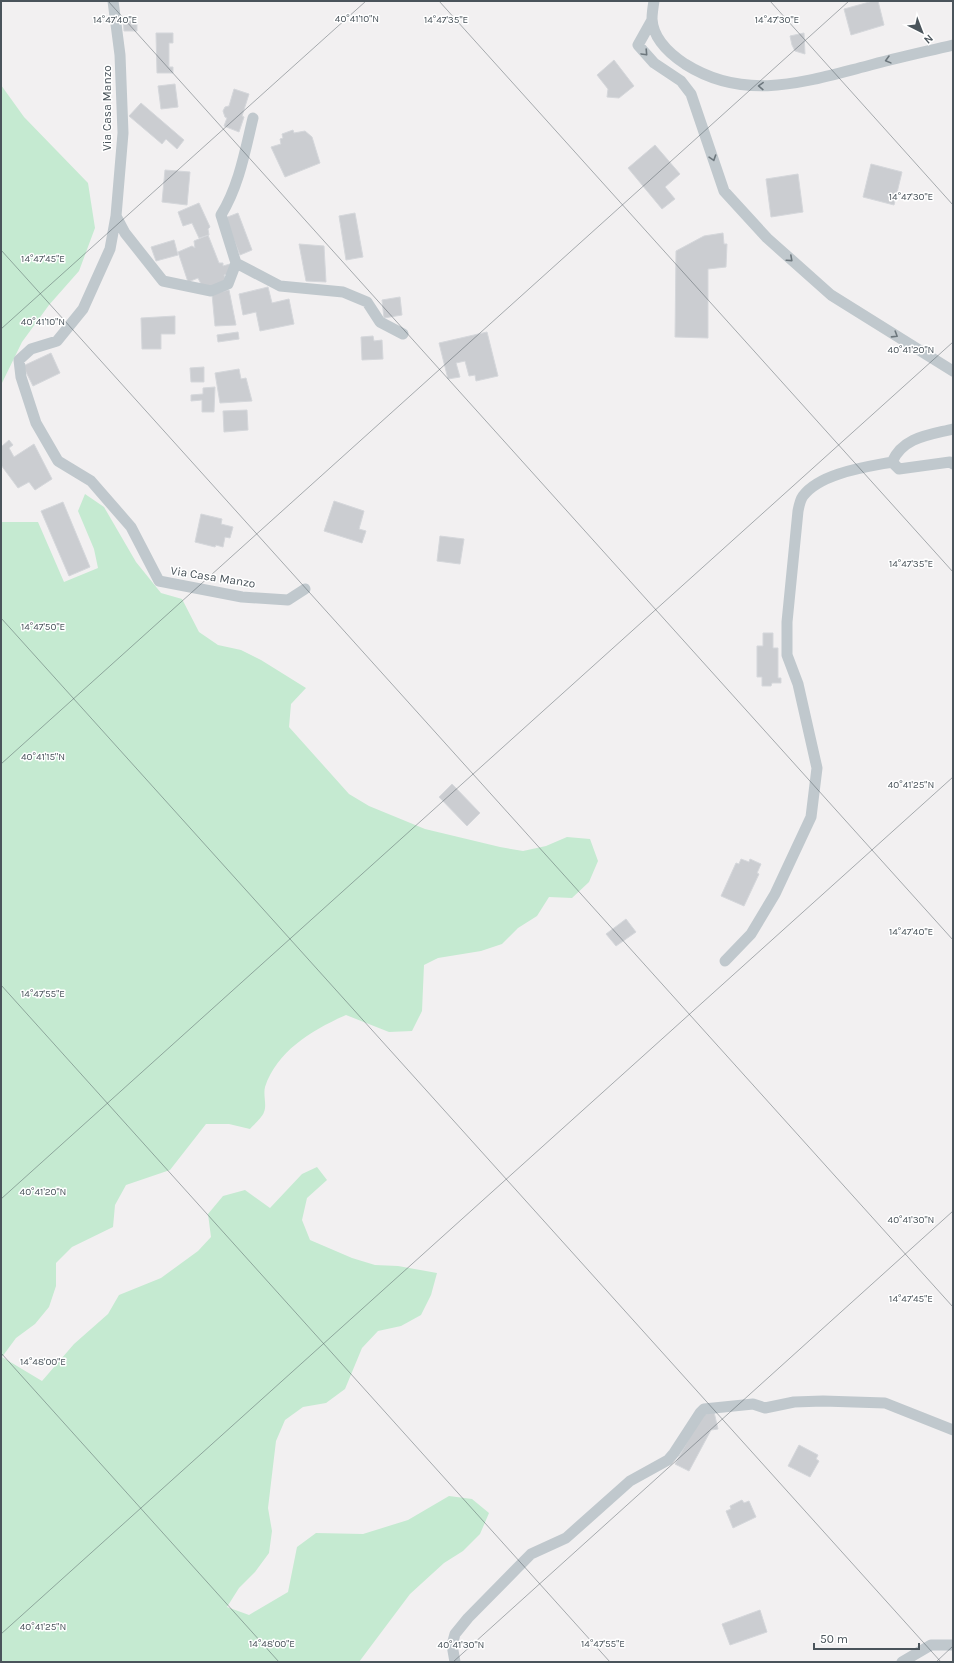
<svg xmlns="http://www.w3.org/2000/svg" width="954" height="1663" font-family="Karla,sans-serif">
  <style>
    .green { fill: #c5ead1 }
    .building { fill: #cbcdd1; stroke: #d5d7db }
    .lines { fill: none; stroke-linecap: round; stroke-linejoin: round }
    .minor { stroke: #c0c8cd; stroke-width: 11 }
    .oneway { stroke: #6d777d }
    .ticks { fill: none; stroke: #4a545b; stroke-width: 1; stroke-opacity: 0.45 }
    .labels { text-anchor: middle; stroke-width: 3; stroke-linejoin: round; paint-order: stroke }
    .street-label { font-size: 12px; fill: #4a545b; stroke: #fff }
    .ticks-label { font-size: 10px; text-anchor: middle; fill: #4a545b; stroke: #fff; stroke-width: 3; stroke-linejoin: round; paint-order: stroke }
  </style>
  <rect width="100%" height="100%" fill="#f2f0f1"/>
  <!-- green -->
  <path class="green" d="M1 85 24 117 88 183 95 228 79 271 49 305 22 342 1 385Z
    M85 494 104 507 136 562 161 593 182 599 199 632 218 645 241 650 261 660 306 688 291 704 289 727 349 794 369 806 425 829 500 847 523 851 546 846 567 837 590 839 598 861 589 882 572 898 549 897 537 916 518 928 502 944 481 951 438 958 424 965 422 1011 412 1031 389 1032 346 1015C312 1030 277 1051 265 1087 263 1095 267 1105 264 1112 262 1118 254 1124 250 1129L229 1124H206L170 1170 126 1185 115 1205 113 1227 72 1247 56 1263V1286L49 1307 35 1324 16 1338 2 1357 42 1381 74 1344 108 1314 119 1295 161 1278 198 1251 211 1237 208 1214 223 1196 245 1190 270 1208 302 1174 317 1167 327 1180 307 1198 302 1220 310 1240 352 1258 375 1265 398 1266 437 1273 431 1295 421 1315 401 1326 378 1331 362 1348 345 1389 326 1403 303 1407 285 1420 276 1441 268 1508 272 1531 269 1553 255 1572 239 1588 227 1607 249 1615 288 1592 297 1547 316 1533 363 1534 408 1520 449 1496 472 1499 489 1513 480 1534 463 1551 444 1563 410 1594 359 1662H1V522H38L64 582 98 568 94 549 78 511Z"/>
  <!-- building -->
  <path class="building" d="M873 1H878L884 25 851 35 844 9Z
    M123 19 137 23V31H124Z
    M156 33H173V43H169V67H173V73H157Z
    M804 33 805 54 795 51 792 45 790 36Z
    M614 60 634 86 619 98 607 97 608 89 597 75Z
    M175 84 178 107 161 109 158 86Z
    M234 89 249 94 242 116 244 117 239 132 224 126 227 118 225 117 223 111 225 107 229 106Z
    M141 103 184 140 177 149 166 139 162 144 129 116Z
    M293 130 294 133 305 131 312 137 320 163 285 177 271 147 281 144 280 139 283 138 282 134Z
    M655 145 680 174 665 187 675 199 662 209 628 168Z
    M871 164 902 172 894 205 863 197Z
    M165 170 190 172 187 205 162 202Z
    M798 174 803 212 771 217 766 179Z
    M199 203 210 227 208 229 209 235 199 238 192 223 183 226 178 212Z
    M238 213 252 250 240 255 225 218Z
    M355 213 363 257 346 260 339 216Z
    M723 233 724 244H727L726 267 708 269V338L675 337 676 251 704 236Z
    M208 235 219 263H223V266L230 264V273L224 275 227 283 203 288 198 278 188 282 178 252 192 246 195 248 194 241Z
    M174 240 178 255 156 261 151 247Z
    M299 244 324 246 326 282 306 281Z
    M268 287 272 303 289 299 294 324 260 331 256 312 243 315 239 294Z
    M229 290 236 325 215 326 212 294Z
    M400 297 402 315 384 318 382 300Z
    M175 316V334H161V349H142L141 318Z
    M238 332 239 339 218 342 217 335Z
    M487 332 498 376 476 381 475 375 469 376 465 361 456 363 460 377 448 379 439 343Z
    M373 336 374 341 382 340 383 359 362 360 361 337Z
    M51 353 60 373 33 386 23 366Z
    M204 367V382H191L190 368Z
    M239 369 241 379 246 378 252 401 220 403 215 373Z
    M215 387 214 412H202V400L191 401V395L203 394V388Z
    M247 410 248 430 224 432 223 411Z
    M9 440 13 445 9 448 14 457 34 444 52 479 35 490 29 482 18 488 1 465V447Z
    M334 501 364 511 359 529 366 531 362 543 324 531Z
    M63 502 90 567 69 576 41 511Z
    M201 514 222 519 221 524 233 527 230 538 225 537 223 547 216 545 215 547 195 542Z
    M440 536 464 539 460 564 437 561Z
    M763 633H773V648H778V678H781V683H772L771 686H762V677H757V646H763Z
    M452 784 480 813 467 826 439 797Z
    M741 859 749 862 750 859 761 864 757 873 759 874 744 906 721 896 736 863 739 864Z
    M626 919 636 932 616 946 606 934Z
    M714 1412 718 1429 711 1430 689 1471 675 1464 702 1415Z
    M799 1445 818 1455 816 1459 819 1461 810 1477 788 1466Z
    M742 1500 744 1503 749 1501 756 1517 733 1528 726 1511 731 1509 730 1506Z
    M760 1610 767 1632 730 1645 722 1624Z"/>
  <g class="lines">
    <!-- minor -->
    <path class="minor" d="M113 1 120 55 123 133 116 216 110 249 83 309 57 341 31 349 19 360 21 377 36 423 58 461 91 481 131 527 159 581 242 597 288 600 305 589
      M654 1C653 7 652 13 652 19 653 39 670 54 685 64 745 102 804 82 867 66 896 58 924 52 953 45
      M652 20 638 45 654 63 681 81 691 94 724 191 767 238 831 295 953 371
      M253 118C245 151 239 186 221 215L236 263 280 286 343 292 367 302 380 322 403 334
      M116 216 125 233 163 281 211 291 228 284 236 263
      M892 462C903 437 929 435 953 429
      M892 462 899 469 950 462 953 464
      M725 961 751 934 775 894 811 817 817 768 798 684 787 655V622L798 511C799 506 800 500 803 496 820 473 866 467 892 462
      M455 1662 452 1645 455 1634 468 1618 531 1554 566 1538 630 1481 668 1460 674 1453 700 1413 704 1409 753 1404 765 1408 794 1402 823 1401 885 1403 953 1430
      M902 1662 931 1645H953"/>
  </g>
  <!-- one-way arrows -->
  <defs><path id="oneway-chevron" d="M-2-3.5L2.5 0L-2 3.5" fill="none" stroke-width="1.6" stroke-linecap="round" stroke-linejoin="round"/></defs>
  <g class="oneway">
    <use href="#oneway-chevron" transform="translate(645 53) rotate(47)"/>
    <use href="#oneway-chevron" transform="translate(888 60) rotate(165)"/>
    <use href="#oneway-chevron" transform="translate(761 86) rotate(-178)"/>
    <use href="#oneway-chevron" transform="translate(713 158) rotate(72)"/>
    <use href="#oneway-chevron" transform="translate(790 259) rotate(42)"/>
    <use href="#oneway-chevron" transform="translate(895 335) rotate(32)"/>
  </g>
  <!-- ticks -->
  <path class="ticks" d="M108 1 953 940M439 1 953 572M770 1 953 205M1 250 953 1307M1 329 366 1M1 618 941 1662M1 764 849 1M1 985 610 1662M1 1199 953 342M1 1353 279 1662M1 1634 953 777M453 1662 953 1211M936 1662 953 1646"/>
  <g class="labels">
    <!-- street labels -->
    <g class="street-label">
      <text transform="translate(107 108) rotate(-90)" y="4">Via Casa Manzo</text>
      <text transform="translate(213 577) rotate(9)" y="4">Via Casa Manzo</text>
    </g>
  </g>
  <g class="ticks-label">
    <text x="357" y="22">40°41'10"N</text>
    <text x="115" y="23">14°47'40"E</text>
    <text x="446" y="23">14°47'35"E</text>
    <text x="777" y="23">14°47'30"E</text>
    <text x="911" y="200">14°47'30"E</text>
    <text x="43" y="262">14°47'45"E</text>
    <text x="43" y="325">40°41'10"N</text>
    <text x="911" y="353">40°41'20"N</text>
    <text x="911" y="567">14°47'35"E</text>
    <text x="43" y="630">14°47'50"E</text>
    <text x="43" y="760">40°41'15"N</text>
    <text x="911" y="788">40°41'25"N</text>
    <text x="911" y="935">14°47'40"E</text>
    <text x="43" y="997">14°47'55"E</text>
    <text x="43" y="1195">40°41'20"N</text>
    <text x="911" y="1223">40°41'30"N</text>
    <text x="911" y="1302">14°47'45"E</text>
    <text x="43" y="1365">14°48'00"E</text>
    <text x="43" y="1630">40°41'25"N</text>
    <text x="272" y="1647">14°48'00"E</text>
    <text x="603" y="1647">14°47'55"E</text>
    <text x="461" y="1648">40°41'30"N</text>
  </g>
  <!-- border -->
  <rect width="954" height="1663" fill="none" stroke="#4a545b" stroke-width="4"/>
  <!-- north arrow -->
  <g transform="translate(922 32) rotate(138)" stroke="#ffffff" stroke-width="3" paint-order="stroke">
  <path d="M0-3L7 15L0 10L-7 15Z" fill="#4a545b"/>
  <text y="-6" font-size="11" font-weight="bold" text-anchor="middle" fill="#4a545b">N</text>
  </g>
  <!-- scale -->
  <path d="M814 1643v6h105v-6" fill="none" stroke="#4a545b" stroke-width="2"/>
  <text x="820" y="1643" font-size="12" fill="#4a545b" stroke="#ffffff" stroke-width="3" paint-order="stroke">50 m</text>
</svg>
